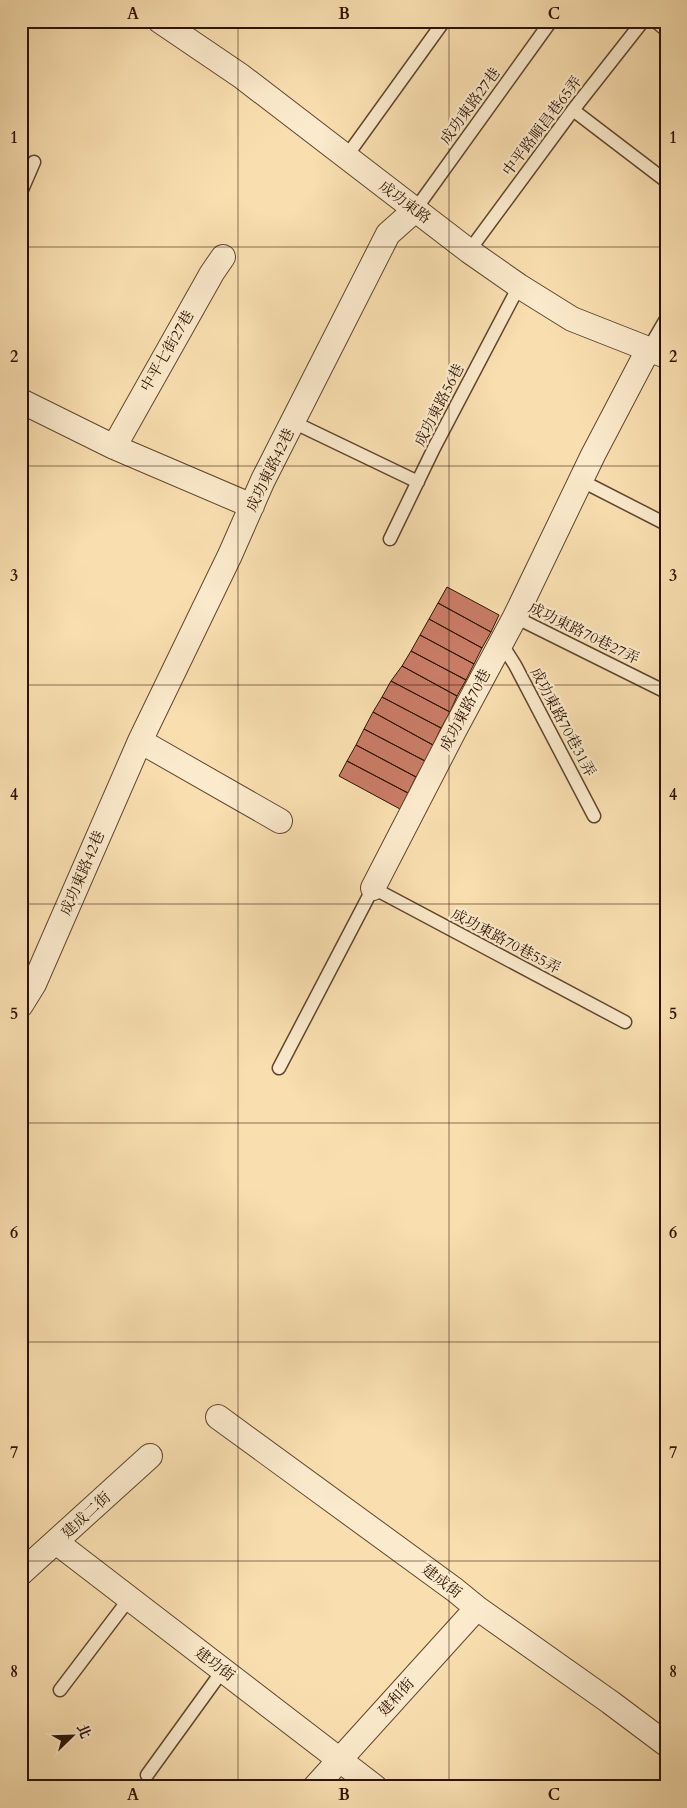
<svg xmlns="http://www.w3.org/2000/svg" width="687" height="1808" font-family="Cardo,'Noto Serif TC',serif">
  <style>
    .building { fill: #ca7d67; stroke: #2d1300 }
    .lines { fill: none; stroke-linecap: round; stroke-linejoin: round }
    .service-casing { stroke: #60462c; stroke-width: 15 }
    .minor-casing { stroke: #60462c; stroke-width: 26 }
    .service { stroke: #fbeacc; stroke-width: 12 }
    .minor { stroke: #fbeacc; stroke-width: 24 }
    .grid { fill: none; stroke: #2d1300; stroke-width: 1; stroke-opacity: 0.55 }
    .labels { text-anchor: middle; stroke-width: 4.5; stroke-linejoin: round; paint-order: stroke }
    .street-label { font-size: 15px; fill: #2d1300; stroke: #fbeacc }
    .neatline { fill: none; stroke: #2d1300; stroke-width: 2 }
    .grid-label { font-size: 16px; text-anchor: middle; font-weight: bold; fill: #2d1300 }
  </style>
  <rect width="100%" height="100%" fill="#f9dfb0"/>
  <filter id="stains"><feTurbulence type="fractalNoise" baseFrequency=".004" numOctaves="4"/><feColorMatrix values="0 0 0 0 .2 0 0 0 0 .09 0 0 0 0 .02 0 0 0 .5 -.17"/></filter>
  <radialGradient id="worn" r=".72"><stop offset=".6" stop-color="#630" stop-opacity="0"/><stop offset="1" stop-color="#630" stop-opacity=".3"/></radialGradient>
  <!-- building -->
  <path class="building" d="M447 587 499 615 491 632 438 603Z
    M438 603 491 632 482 648 429 619Z
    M429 619 482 648 474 664 420 635Z
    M420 635 474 664 466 680 411 651Z
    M411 651 466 680 457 696 402 666Z
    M402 666 457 696 450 712 391 681Z
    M391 681 450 712 441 728 382 697Z
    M382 697 441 728 433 745 373 712Z
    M373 712 433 745 425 761 364 729Z
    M364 729 425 761 416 777 356 745Z
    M356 745 416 777 408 793 347 761Z
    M347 761 408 793 400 809 339 776Z"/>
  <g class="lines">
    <defs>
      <path id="service" d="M655 21 666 30
        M573 110 666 181
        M346 157 444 21
        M21 192 34 162
        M415 210 551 21
        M469 251 573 110 643 21
        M648 350 666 319
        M293 422 418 482
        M580 480 666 524
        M390 539 434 448 519 286
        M515 617 666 692
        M501 643 515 665 594 816
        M279 1068 373 888 625 1022
        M60 1690 129 1599
        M147 1775 223 1670"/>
      <path id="minor" d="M160 21 241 76 469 251 519 286 572 319 666 356
        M21 401 114 447 252 506
        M114 447 212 273 223 257
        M140 741 280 821
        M373 888 454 731 515 617 593 455 648 350
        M21 1005 34 984 140 741 230 555 263 480 388 234 415 210
        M218 1417 455 1590 477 1608 610 1702 666 1744
        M56 1542 375 1787
        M21 1573 150 1456
        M315 1787 477 1608"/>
    </defs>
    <!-- service casing -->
    <use href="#service" class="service-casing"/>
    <!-- minor casing -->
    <use href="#minor" class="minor-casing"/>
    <!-- service -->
    <use href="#service" class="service"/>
    <!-- minor -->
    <use href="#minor" class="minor"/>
  </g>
  <!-- grid -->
  <path class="grid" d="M238 21V1787M449 21V1787M21 247H666M21 466H666M21 685H666M21 904H666M21 1123H666M21 1342H666M21 1561H666"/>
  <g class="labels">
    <!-- street labels -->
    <g class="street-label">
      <text transform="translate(470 106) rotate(-54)" y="5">成功東路27巷</text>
      <text transform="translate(542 126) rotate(-53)" y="5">中平路順昌巷65弄</text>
      <text transform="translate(405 202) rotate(37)" y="5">成功東路</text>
      <text transform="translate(167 351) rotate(-60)" y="5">中平七街27巷</text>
      <text transform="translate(439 405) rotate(-63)" y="5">成功東路56巷</text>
      <text transform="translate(270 470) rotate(-64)" y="5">成功東路42巷</text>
      <text transform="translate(584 633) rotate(26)" y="5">成功東路70巷27弄</text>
      <text transform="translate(465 710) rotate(-62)" y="5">成功東路70巷</text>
      <text transform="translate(563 722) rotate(62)" y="5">成功東路70巷31弄</text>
      <text transform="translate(82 873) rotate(-67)" y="5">成功東路42巷</text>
      <text transform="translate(506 941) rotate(28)" y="5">成功東路70巷55弄</text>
      <text transform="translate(86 1515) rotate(-43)" y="5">建成二街</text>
      <text transform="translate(442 1581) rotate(37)" y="5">建成街</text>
      <text transform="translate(215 1664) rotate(37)" y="5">建功街</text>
      <text transform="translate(396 1697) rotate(-48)" y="5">建和街</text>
    </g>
  </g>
  <!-- margin -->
  <rect width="687" height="1808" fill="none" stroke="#f9dfb0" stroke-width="55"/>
  <!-- north arrow -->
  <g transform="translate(72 1736) rotate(67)" stroke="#fbeacc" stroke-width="4" paint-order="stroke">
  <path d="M0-4L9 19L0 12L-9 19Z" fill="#2d1300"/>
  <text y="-8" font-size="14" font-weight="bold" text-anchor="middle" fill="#2d1300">北</text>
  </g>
  <rect x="28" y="28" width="632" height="1752" class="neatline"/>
  <g class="grid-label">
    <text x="133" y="19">A</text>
    <text x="344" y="19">B</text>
    <text x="554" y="19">C</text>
    <text x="14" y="143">1</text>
    <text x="673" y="143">1</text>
    <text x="14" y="362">2</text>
    <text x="673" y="362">2</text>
    <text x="14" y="581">3</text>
    <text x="673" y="581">3</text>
    <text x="14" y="800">4</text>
    <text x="673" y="800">4</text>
    <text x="14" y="1019">5</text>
    <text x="673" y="1019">5</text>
    <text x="14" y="1238">6</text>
    <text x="673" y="1238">6</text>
    <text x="14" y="1458">7</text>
    <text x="673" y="1458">7</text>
    <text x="14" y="1677">8</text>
    <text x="673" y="1677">8</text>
    <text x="133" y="1800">A</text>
    <text x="344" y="1800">B</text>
    <text x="554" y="1800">C</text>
  </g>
  <rect width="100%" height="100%" filter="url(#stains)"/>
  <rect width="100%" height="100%" fill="url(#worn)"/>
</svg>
